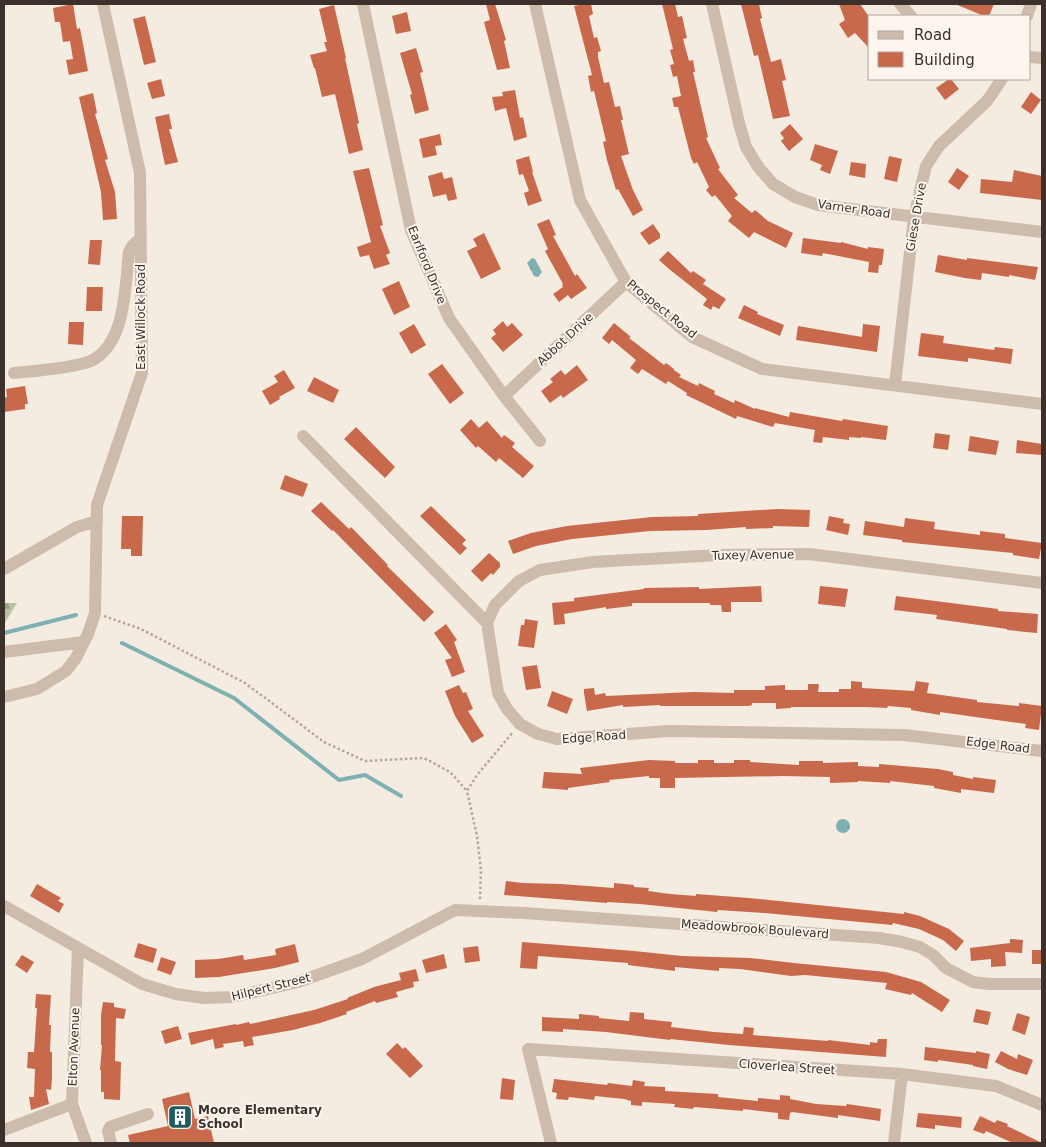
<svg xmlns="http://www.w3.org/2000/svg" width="1046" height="1147" font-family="'DejaVu Sans',sans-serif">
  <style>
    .forest { fill: url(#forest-firs) }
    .water { fill: url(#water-ripples) }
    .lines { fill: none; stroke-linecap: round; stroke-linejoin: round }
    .stream { stroke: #7fb0b2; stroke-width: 4 }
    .building { fill: #c8694b }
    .path { stroke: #b9a596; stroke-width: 2.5; stroke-dasharray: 2.5 2.5; stroke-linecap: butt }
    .minor { stroke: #cdbbac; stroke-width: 12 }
    .labels { text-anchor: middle; stroke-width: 4; stroke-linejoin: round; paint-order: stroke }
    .street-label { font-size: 12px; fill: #3b302b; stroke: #fbf5ee }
    .poi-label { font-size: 12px; font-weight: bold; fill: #3b302b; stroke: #fbf5ee; text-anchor: start }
  </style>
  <defs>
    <pattern id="forest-firs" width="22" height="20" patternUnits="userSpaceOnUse" patternTransform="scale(1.25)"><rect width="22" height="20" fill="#b8c4a0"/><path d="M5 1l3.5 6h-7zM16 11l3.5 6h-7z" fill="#97a083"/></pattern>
    <pattern id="water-ripples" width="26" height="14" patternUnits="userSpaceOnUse" patternTransform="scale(1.25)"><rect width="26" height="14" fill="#7fb0b2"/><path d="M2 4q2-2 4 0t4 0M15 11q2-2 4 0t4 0" fill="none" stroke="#699091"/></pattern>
  </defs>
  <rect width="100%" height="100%" fill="#f4ebe1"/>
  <!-- forest -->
  <path class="forest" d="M4 603H17L4 624Z"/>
  <!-- water -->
  <path class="water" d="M532 258 535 259 542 272 538 277 534 276 527 263Z
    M836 826a7 7 0 1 1 14 0a7 7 0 1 1-14 0Z"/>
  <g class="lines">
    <!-- stream -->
    <path class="stream" d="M4 633 76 615
      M122 643 234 698 339 780 365 775 401 796"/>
  </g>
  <!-- building -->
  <path class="building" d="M73 4 77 29 80 28 88 71 69 75 66 60 73 59 70 41 63 42 60 22H55L53 8Z
    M486 4H495L506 40 504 41 510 68 497 70 484 22 490 20Z
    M584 4H591L593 14 589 16 594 38 597 37 601 51 598 52V57L604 83 609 82 615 107 620 106 623 120H621L629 154 621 156 633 190 643 210 633 216 618 189 616 190 607 160 603 142 606 141 594 91 591 92 588 76 592 75 574 6Z
    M662 4H675L678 17 682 16 687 38 683 39 689 61 693 60 695 72H693L708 137 706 138 720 168 718 169 738 195 734 198 752 213 755 210 768 221 793 233 786 248 754 232 749 238 728 221 732 216 715 195 712 197 706 190 709 187 697 162 694 164 691 158 678 107H674L672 98 681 96 677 76 673 77 670 65 674 64 670 50 673 49Z
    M741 4H759L762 18 760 19 771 62 781 59 786 80 782 81 790 116 773 119 758 55 754 56Z
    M839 4H860L870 18V49L855 33 848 38 839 24 845 20Z
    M955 4H994L989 16H984Z
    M334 5 346 58H345L359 123 357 124 363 150 349 154 335 94 322 97 315 68H314L310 55 327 51 324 42H327L319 9Z
    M407 12 411 31 396 34 392 16Z
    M145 16 156 62 144 65 133 19Z
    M416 48 423 72 420 73 429 110 415 114 410 95 412 94 400 53Z
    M161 79 165 96 152 99 147 83Z
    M949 79H951L959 89 945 100 936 88Z
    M515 90 520 118 523 117 527 137 514 141 506 108 495 111 492 97 503 96 502 92Z
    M1031 92 1041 100 1031 114 1021 107Z
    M93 93 97 113 95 114 108 159 105 160 115 192 117 219 103 220 101 192 79 97Z
    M169 114 172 129H169L178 162 165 165 155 117Z
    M790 124 803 139 789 151 781 141 784 138 780 133Z
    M440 134 442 145 435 146 437 155 423 158 419 139Z
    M815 144 838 151 830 174 820 170 822 165 810 160Z
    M529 156 533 172H532L542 201 528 206 524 193 529 191 523 174 519 175 516 160Z
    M889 156 902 159 897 182 884 179Z
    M851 162 866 164 865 178 849 175Z
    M369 168 383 225 380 226 390 253 386 255 390 264 374 269 369 255 360 257 357 247 371 242 353 171Z
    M957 168 969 176 959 190 948 182Z
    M1014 170 1042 176V200L980 193 981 179 1012 182Z
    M442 172 444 179 452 177 457 199 448 201 446 194 433 197 428 176Z
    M549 219 556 235 553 236 575 276 577 274 587 288 571 299 568 295 559 302 553 294 563 287 562 285 563 284 545 251 548 249 537 224Z
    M653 224 660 234V238L649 245 640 233Z
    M484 233 501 269 481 279 467 251 477 246 473 239Z
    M803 238 841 243V242L868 249V247L884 249 882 265H879L878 273 868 272 869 262 823 253 822 256 801 253Z
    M90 240H102L100 265 88 264Z
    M668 251 691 273 693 271 706 280 703 284 726 299 719 309 713 306 711 310 703 305 707 299 669 269 659 260Z
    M938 255 967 260V258L1038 267 1035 280 1009 275V277L982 273 981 280 965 278 935 272Z
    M399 281 410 307 394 315 382 289Z
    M87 287H103L102 311H86Z
    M744 305 758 312 757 314 784 325 780 336 738 318Z
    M503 321 507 327 512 323 523 335 503 352 491 338 496 334 493 330Z
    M69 322H84L83 345 68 344Z
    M614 323 631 337 629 338 664 365 666 363 674 369V370L681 375 679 377 698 386 699 383 715 391 714 394 734 403 735 400 755 409V408L789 417 790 412 842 421 843 419 888 426 886 440 861 437V438L849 437V440L823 437 822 443 813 442 815 430 775 423 773 427 737 416 736 419 686 395 687 393 668 381 666 384 642 369 638 374 630 368 636 360 612 340 609 344 602 338Z
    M414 324 426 345 411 354 399 333Z
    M863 324 880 326 877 352 796 340 798 326 862 337Z
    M921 333 944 336 943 343 994 350 995 347 1013 349 1011 364 968 358V362L918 356Z
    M442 364 464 393 450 404 428 374Z
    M577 365 588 380 563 398 561 395 550 403 541 391 553 382 550 379 561 370 565 375Z
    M284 370 295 388 279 397 280 399 270 405 262 391 278 382 274 376Z
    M314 377 339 390 333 403 307 391Z
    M25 386 28 404H25V409L4 412V398L7 397 6 389Z
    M471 419 479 428 487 421 502 438 504 435 515 443 512 447 534 466 523 478 499 458 496 462 478 446 476 448 460 430Z
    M356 427 395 467 385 478 344 439Z
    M935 433 950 435 948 450 933 448Z
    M970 436 999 441 996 455 968 451Z
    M1017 440 1042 444V455L1016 453Z
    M285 475 308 484 303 497 280 489Z
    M321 502 349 529 351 527 388 565 387 566 434 612 424 622 333 530 332 531 311 511Z
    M431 506 466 540 462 544 467 548 460 555 420 516Z
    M777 509 810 510 809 527 773 526V528L746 529V527L706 530 650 531 572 539 536 546 513 554 508 541 531 533 567 526 652 517 698 516V514Z
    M122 516H143L142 556H131V549H121Z
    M829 516 844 519 843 523 850 524 848 535 826 530Z
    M905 518 935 522 934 529 980 535V531L1005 534V538L1042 543 1039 559 1013 555V553L902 542V540L863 535 865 521 904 527Z
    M489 553 500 563V567L493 575 491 573 482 582 471 571Z
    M761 586 762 602H731V612H722L721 605H710V603H632V606L606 609V607L564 614 565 624 554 625 552 603 574 601V598L644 589V588L699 587V589Z
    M820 586 848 589 845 607 818 604Z
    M896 596 998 609V611L1038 614 1037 633 1007 630V629L936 619 937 615 894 610Z
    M525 619 538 621 534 648 518 646 521 625H524Z
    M446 624 457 640 454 642 465 672 452 677 445 660 452 658 434 633Z
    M537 665 541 688 526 690 522 667Z
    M851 681 862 682V688L914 691 916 681 929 683 927 693 977 700V702L1019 706V703L1042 706 1039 730 1025 728 1026 724 940 712V715L911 710V708L888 706 887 708 866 707H791V708L776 709V703H752V705L749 706H660V705L623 707V705L587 711 584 693V689L594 688 595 695 605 693 606 696 693 692 734 693V690H765V686L785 685V690H808V684H819L818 692H839V689H851Z
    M459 685 463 693 466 692 473 709 468 711 484 736 472 743 455 716 445 691Z
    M552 691 573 699 567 714 547 706Z
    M649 760 675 761V763H698V760H714V763H734V760H750V762L799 765V761H823V763L858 762V766L879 767V764L891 765 938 769 953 772V775L973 779V777L996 780 994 793 961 789V793L934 788V786L890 781V783L858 781V782L830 783V777L783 776 675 778V788H660V778H649V776L609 780 610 782 568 788V790L542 788 544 772 582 774 580 768Z
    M506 881 522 883 561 884 614 888V883L634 885V887L649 888 648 891 670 894 696 896V894L749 898 904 914V912L920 916 949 929 964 941 956 951 943 940 919 929 893 923 892 925 765 913 718 910 717 912 640 904 607 902V903L504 895Z
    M37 884 61 898 58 901 64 904 59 913 30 896Z
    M1010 939 1023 940 1022 953 1005 952 1006 966 991 967V959L971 961 970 948 1010 943Z
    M522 942 634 951 682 956 750 958 794 963 886 972 921 982 950 1000 942 1012 912 993 911 995 885 989 887 983 805 975 791 976 740 969 719 968V971L675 967V971L628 965V963L538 956 537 969 520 968Z
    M138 943 157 949 153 963 134 957Z
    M295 944 299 962 275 968 219 977 195 978V960L218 959 243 955 244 960 276 955 275 949Z
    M478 946 480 961 465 963 463 948Z
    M1032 950H1042V964H1032Z
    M444 954 447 968 426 973 422 960Z
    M22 955 34 962 27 973 15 965Z
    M161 957 176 962 171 975 157 970Z
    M416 969 419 981 413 982 414 987 396 992 398 997 376 1003 375 1001 346 1012 347 1014 320 1023 293 1030 252 1037 254 1045 244 1047 243 1041 223 1044 224 1047 215 1049 213 1039 191 1045 188 1033 236 1024V1025L249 1022 250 1024 314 1010 348 999 347 998 374 987 401 980 399 973Z
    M36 994 51 995 49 1025H51L50 1052H52V1078L51 1090 46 1089 49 1104 31 1110 29 1097H34L35 1069 27 1068 28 1052H34L37 1008H35Z
    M103 1002 114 1003V1007L126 1009 124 1019 116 1018 115 1061 121 1062 120 1100 104 1099V1092H101V1070H100L102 1045H101V1015Z
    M976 1009 991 1012 988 1025 973 1022Z
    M630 1012 644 1013V1019L672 1022 671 1027 714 1032 743 1034 744 1027 754 1028 753 1035 828 1041V1040L870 1045V1042L877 1043 878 1039H887L886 1057 729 1045 670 1039V1040L606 1032 563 1029V1032L542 1031V1017L579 1019V1014L599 1016V1018L629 1021Z
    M1017 1013 1030 1017 1025 1035 1012 1030Z
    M178 1026 182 1039 165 1044 161 1031Z
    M397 1043 403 1049 405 1047 423 1066 410 1078 386 1054Z
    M925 1047 976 1053V1051L990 1054 987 1069 973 1066V1065L938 1060V1062L924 1060Z
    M1001 1051 1017 1059 1018 1054 1033 1060 1027 1075 1008 1069 995 1062Z
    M502 1078 515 1080 513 1100 500 1099Z
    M554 1079 607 1085 608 1083 632 1086 633 1080 645 1082 644 1086 665 1087V1091L718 1094V1097L758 1101V1098L780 1100V1095L790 1096V1099L816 1104 846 1106 847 1104 881 1109 880 1121 838 1115V1118L792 1112 790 1113 789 1120 778 1119V1113L743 1109V1111L694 1107 693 1109 674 1107 675 1104 642 1102V1106L631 1105V1101L624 1099 595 1096 594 1100 569 1097 568 1100 556 1099 557 1093 552 1092Z
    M189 1092 195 1119 208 1116 214 1143H130L128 1135 168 1126 162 1099Z
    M918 1113 962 1117 961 1128 935 1125V1129L916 1127Z
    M980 1116 995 1123 997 1120 1008 1124 1007 1126 1042 1143H1013L986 1131 984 1134 973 1130Z"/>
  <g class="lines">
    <!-- path -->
    <path class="path" d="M104 616 141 629 245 683 324 742 365 761 424 758 450 772 467 791
      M480 899 481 870 477 836 467 791 477 775 513 732"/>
    <!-- minor -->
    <path class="minor" d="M363 4 411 230 449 318 504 396 540 441
      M535 4 580 200 626 282 692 337 762 369 1042 404
      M712 4 739 123 746 147 759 168 773 184 795 197 818 205 1042 232
      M900 4 911 16
      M1027 16 1031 4
      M1030 57 1042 58
      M14 373C33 371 75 368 91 361 126 344 125 287 129 252L133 245 141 238
      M895 385 914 217 926 166 939 146 987 101 1002 79
      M504 396 626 282
      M303 436 487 623 498 693 507 709 520 724 538 734 557 739 669 731 904 735 1042 751
      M4 569 77 527 97 521
      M487 623 495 605 519 581 540 570 593 562 721 555 809 554 1042 583
      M4 652 84 642
      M4 697 37 689 66 671 76 658 88 634 95 613 97 505 142 373 140 173 103 4
      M4 906 142 984 176 994 204 998 232 997 298 982 362 959 455 910 524 913 879 938 902 942 920 947 933 955 946 968 973 982 989 984H1042
      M78 949 72 1104 86 1143
      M4 1130 72 1104
      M111 1143 108 1131 110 1127 148 1114
      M551 1143 528 1049 902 1074 996 1086 1042 1105
      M894 1143 902 1074"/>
  </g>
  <!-- icons -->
  <defs>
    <symbol id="building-square" viewBox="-11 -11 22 22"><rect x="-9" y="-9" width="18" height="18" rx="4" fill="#1f5a5e" stroke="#fbf5ee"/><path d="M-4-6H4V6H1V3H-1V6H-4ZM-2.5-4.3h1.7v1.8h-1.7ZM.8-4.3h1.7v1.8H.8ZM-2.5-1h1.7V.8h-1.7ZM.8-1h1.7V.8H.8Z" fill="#fff"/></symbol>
  </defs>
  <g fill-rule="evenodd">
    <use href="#building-square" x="166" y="1103" width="28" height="28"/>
  </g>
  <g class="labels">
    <!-- street labels -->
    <g class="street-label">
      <text transform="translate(854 209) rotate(8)" y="4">Varner Road</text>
      <text transform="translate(916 217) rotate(-80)" y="4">Giese Drive</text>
      <text transform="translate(427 265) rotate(68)" y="4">Earlford Drive</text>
      <text transform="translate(662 309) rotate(39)" y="4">Prospect Road</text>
      <text transform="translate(141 317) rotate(-90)" y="4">East Willock Road</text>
      <text transform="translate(565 339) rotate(-43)" y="4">Abbot Drive</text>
      <text transform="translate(753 555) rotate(-1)" y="4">Tuxey Avenue</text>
      <text transform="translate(594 737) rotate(-4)" y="4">Edge Road</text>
      <text transform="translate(998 745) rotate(7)" y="4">Edge Road</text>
      <text transform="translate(755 929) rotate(4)" y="4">Meadowbrook Boulevard</text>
      <text transform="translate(271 987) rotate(-14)" y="4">Hilpert Street</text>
      <text transform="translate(74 1047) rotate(-88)" y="4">Elton Avenue</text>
      <text transform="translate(787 1067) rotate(4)" y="4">Cloverlea Street</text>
    </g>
    <!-- poi labels -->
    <g class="poi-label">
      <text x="198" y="1114">Moore Elementary<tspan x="198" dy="14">School</tspan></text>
    </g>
  </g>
  <!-- border -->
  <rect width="1046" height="1147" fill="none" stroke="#3b302b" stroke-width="10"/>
  <!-- legend -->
  <rect x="868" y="15" width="162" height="65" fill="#fbf5ee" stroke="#aea6a0"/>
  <rect x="878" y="31" width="25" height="8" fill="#cdbbac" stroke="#aea6a0"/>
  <text x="914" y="40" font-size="15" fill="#3b302b">Road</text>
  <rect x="878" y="52" width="25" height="15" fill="#c8694b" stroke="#aea6a0"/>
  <text x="914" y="65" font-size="15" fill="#3b302b">Building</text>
</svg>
